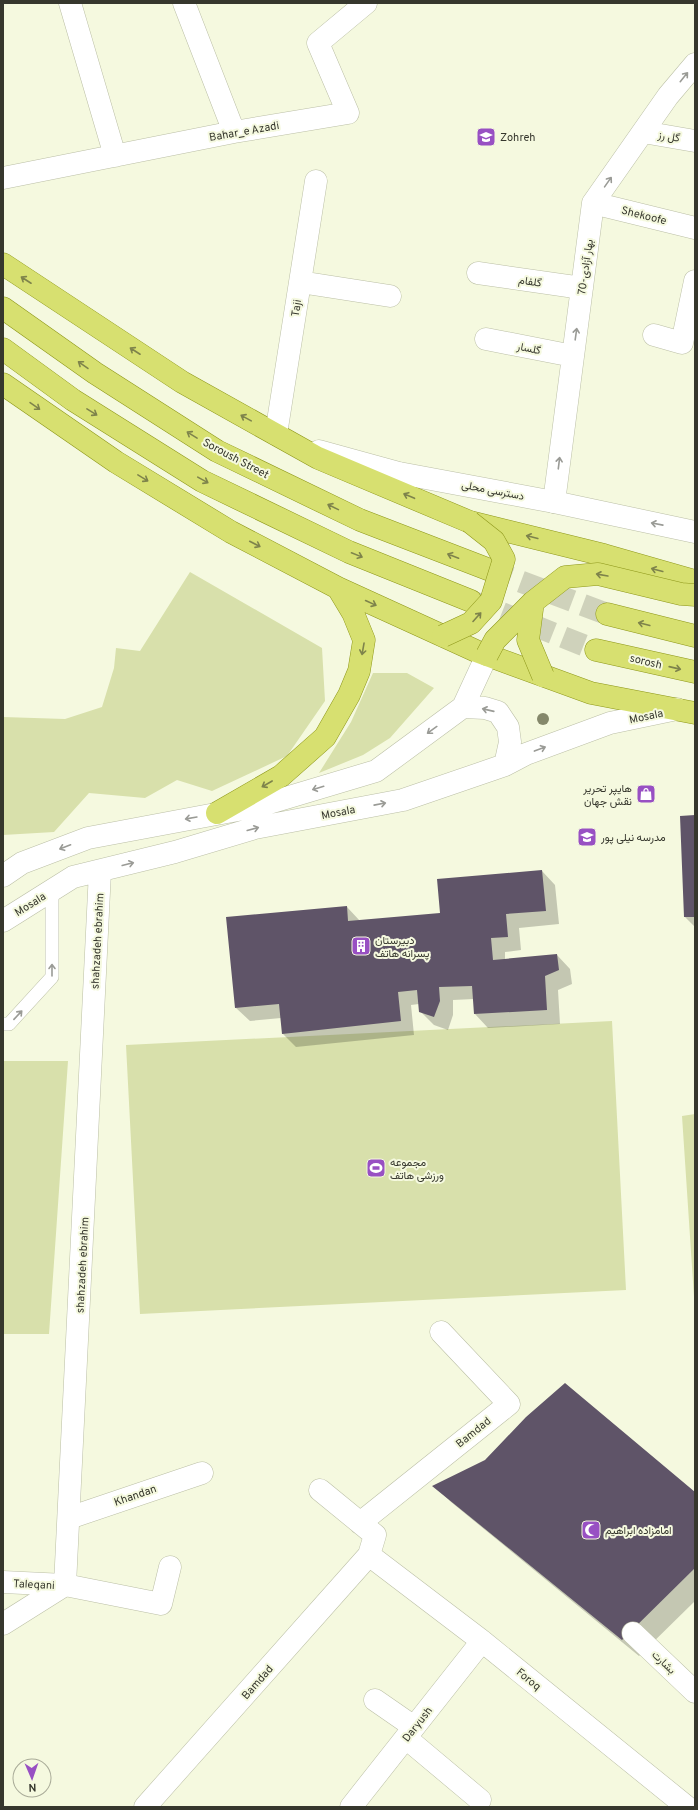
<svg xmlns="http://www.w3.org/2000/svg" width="698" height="1810" font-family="Overpass,Vazirmatn,sans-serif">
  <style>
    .green { fill: #d8e0ab }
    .shadow { fill: #0003 }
    .building { fill: #5f5468 }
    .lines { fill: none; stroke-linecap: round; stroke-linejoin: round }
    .primary-tunnel { stroke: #cfd2bb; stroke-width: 22; stroke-dasharray: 22 11; stroke-linecap: butt }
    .lane-casing { stroke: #bbbfa6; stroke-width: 14 }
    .street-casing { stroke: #bbbfa6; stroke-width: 23 }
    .secondary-casing { stroke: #bbbfa6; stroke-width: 23 }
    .primary-casing { stroke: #8e971a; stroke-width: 23 }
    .lane { stroke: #fff; stroke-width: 13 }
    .street { stroke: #fff; stroke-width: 22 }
    .secondary { stroke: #fff; stroke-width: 22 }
    .primary { stroke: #d7e070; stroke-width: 22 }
    .primary-bridge-casing { stroke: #8e971a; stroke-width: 23; stroke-linecap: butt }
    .primary-bridge { stroke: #d7e070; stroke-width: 22 }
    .tree { fill: #85886b }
    .oneway { stroke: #9a9b96 }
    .oneway2 { stroke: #7e834b }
    .labels { text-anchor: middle; stroke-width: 4; stroke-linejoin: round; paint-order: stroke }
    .street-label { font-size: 11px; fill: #36372d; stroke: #f5f9df }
    .poi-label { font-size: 11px; fill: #36372d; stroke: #f5f9df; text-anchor: start }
  </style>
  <rect width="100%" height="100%" fill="#f5f9df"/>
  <!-- green -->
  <path class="green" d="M190 572 322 648 325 701 287 756 212 791 177 780 145 798 89 793 54 832 3 835V717L65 719 102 707 114 668 116 648 140 651Z
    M373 673H407L434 688 390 738 363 755 319 773 351 722Z
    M612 1021 626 1290 140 1314 126 1045Z
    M3 1061H68L49 1334H3Z
    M695 1114V1312L682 1116Z"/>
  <!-- shadow -->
  <path class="shadow" d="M695 816V927L685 917Z
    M542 871 555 885 559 924 519 928 521 950 505 952V960L557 955 570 969 572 984 558 990 560 1024 488 1028 475 1014 474 999 453 1000V1015L448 1030 434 1025 420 1011 419 1004 411 1005 414 1035 296 1047 283 1034 281 1018 250 1021 236 1008 347 907 360 921 441 914Z
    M486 1461 695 1494V1601L639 1656 451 1502 434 1486Z"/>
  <!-- building -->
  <path class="building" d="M695 815V917H684L680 816Z
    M542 870 546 911 506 914 508 937 491 938 493 960 557 954 559 970 545 976 547 1010 474 1014 472 986 439 987 440 1001 434 1017 419 1012 417 990 398 992 401 1021 282 1034 279 1004 235 1008 226 917 347 906 348 921 440 913 437 879Z
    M565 1383 695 1492V1568L622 1640 432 1486 485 1460 526 1417Z"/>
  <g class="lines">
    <!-- primary-tunnel -->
    <path class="primary-tunnel" d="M490 570 607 614
      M471 601 596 650"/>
    <defs>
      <path id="lane" d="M3 1024H9L52 977V891"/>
      <path id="street" d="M70 3 115 156
        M184 3 234 132
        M643 132 695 141
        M3 178 234 132 348 113 318 43 366 3
        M593 203 695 228
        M478 273 582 288
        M300 282 390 296
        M654 335 682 343 695 281
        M486 339 573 356
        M276 434 316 181
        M554 502 593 203 668 96 695 64
        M69 1518 202 1473
        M360 1523 509 1404 441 1332
        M369 1555 482 1641 687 1807
        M3 1582 65 1585 161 1604 170 1567
        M633 1633 695 1692
        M375 1700 414 1727
        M406 1738 480 1800
        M145 1807 369 1555 375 1535 320 1490
        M351 1807 482 1641"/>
      <path id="secondary" d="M319 451 399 473 554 502 695 532
        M463 707 485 708 498 712 508 727 510 742 505 765
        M3 876 22 863 88 838 259 806 376 771 463 707 487 655
        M3 921 73 877 175 852 255 828 403 800 505 765 526 754 610 723 677 709
        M3 1624 65 1585 100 871"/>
      <path id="primary" d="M3 264 182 382 318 458 470 522 604 555 695 581
        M3 308 95 373 217 451 360 520 490 570
        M3 349 73 400 202 481 349 552 471 601
        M3 384 116 462 231 532 338 588 476 651 591 693 695 713
        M607 614 695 636
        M596 650 695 672
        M217 813 281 776 325 737 349 695 359 671 364 640 353 613 338 588"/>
    </defs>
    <!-- lane casing -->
    <use href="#lane" class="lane-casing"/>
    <!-- street casing -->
    <use href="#street" class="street-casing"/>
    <!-- secondary casing -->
    <use href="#secondary" class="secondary-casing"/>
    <!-- primary casing -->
    <use href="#primary" class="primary-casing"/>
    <!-- lane -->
    <use href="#lane" class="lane"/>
    <!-- street -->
    <use href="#street" class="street"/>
    <!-- secondary -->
    <use href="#secondary" class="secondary"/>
    <!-- primary -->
    <use href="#primary" class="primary"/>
    <defs>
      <path id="primary-bridge" d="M533 602 528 640 543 676
        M443 636 471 623 491 601 504 559 494 541 470 522
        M487 655 495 640 533 602 565 577 598 574 681 594 695 595"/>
    </defs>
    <!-- primary-bridge casing -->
    <use href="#primary-bridge" class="primary-bridge-casing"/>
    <!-- primary-bridge -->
    <use href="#primary-bridge" class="primary-bridge"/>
  </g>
  <!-- trees -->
  <circle class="tree" cx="543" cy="719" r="6"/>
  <!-- one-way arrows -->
  <defs><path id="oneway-shaft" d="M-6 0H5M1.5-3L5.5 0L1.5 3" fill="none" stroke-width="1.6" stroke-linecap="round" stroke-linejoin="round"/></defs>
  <g class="oneway">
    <use href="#oneway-shaft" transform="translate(684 77) rotate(-51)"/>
    <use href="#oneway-shaft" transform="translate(608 182) rotate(-55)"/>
    <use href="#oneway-shaft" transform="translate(576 334) rotate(-82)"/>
    <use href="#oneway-shaft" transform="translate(559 463) rotate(-83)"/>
    <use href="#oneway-shaft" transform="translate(657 524) rotate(-169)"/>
    <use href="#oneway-shaft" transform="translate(488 710) rotate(-167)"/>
    <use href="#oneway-shaft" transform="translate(432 730) rotate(144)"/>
    <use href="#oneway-shaft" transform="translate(540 749) rotate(-20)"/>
    <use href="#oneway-shaft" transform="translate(318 788) rotate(163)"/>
    <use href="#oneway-shaft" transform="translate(380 804) rotate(-11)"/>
    <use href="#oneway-shaft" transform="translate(191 818) rotate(170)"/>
    <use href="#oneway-shaft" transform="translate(253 829) rotate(-15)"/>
    <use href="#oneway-shaft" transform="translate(65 847) rotate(159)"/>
    <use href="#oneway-shaft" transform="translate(128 864) rotate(-14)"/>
    <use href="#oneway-shaft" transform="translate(52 970) rotate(-90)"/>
    <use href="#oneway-shaft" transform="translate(18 1015) rotate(-47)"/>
  </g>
  <g class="oneway2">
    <use href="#oneway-shaft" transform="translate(26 280) rotate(-147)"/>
    <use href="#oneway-shaft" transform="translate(135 351) rotate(-147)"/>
    <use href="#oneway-shaft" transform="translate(83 365) rotate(-145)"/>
    <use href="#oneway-shaft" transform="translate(35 406) rotate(35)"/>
    <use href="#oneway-shaft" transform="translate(92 412) rotate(32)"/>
    <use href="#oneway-shaft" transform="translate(246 418) rotate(-151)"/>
    <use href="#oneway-shaft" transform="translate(192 435) rotate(-148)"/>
    <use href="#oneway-shaft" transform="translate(143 478) rotate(31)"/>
    <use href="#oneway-shaft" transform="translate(203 480) rotate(29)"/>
    <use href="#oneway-shaft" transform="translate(409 496) rotate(-157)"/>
    <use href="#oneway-shaft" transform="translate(333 507) rotate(-154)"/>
    <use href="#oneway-shaft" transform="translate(532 537) rotate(-166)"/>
    <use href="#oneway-shaft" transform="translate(255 544) rotate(27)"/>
    <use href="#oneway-shaft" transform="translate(357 555) rotate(22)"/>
    <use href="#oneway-shaft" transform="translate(453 556) rotate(-159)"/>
    <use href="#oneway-shaft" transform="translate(657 570) rotate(-165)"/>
    <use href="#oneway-shaft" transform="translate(602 575) rotate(-170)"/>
    <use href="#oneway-shaft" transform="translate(371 603) rotate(25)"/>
    <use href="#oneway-shaft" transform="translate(477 617) rotate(-48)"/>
    <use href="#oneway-shaft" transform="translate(644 624) rotate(-166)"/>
    <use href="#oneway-shaft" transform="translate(363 649) rotate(100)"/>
    <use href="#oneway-shaft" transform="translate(675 668) rotate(13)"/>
    <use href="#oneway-shaft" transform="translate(267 784) rotate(150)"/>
  </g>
  <!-- icons -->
  <defs>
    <symbol id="school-square" viewBox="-11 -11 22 22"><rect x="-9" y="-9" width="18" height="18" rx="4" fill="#9850c3" stroke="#f5f9df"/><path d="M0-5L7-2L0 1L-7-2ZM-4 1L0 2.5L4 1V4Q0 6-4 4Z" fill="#fff"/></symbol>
    <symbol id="shop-square" viewBox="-11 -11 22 22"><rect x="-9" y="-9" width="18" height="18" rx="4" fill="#9850c3" stroke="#f5f9df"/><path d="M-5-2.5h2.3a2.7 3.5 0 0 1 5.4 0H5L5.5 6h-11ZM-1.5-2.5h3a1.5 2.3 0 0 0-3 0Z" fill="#fff"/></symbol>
    <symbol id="building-square" viewBox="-11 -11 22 22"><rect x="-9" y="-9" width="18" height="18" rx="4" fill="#9850c3" stroke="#f5f9df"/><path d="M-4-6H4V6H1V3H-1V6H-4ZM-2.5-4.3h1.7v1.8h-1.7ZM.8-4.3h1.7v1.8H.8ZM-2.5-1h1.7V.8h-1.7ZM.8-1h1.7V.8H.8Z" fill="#fff"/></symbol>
    <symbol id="stadium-square" viewBox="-11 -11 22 22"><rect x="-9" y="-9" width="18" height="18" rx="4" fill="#9850c3" stroke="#f5f9df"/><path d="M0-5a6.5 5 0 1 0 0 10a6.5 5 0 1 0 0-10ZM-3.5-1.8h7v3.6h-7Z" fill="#fff"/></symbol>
    <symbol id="mosque-square" viewBox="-11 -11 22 22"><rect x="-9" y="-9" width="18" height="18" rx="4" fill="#9850c3" stroke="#f5f9df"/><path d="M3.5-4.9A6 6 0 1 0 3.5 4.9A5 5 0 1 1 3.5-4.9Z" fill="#fff"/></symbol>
  </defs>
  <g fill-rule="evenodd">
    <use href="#school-square" x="475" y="126" width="22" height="22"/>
    <use href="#shop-square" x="635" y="783" width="22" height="22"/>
    <use href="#school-square" x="576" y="826" width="22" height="22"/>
    <use href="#building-square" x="350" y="935" width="22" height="22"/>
    <use href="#stadium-square" x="365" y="1157" width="22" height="22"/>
    <use href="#mosque-square" x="580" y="1519" width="22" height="22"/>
  </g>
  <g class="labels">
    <!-- street labels -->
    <g class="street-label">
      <text transform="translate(244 131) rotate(-10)" y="4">Bahar_e Azadi</text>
      <text transform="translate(669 136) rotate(10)" y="4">گل رز</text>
      <text transform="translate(644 215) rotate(14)" y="4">Shekoofe</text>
      <text transform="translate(585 267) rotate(-82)" y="4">70-بهار آزادی</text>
      <text transform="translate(530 281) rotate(8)" y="4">گلفام</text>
      <text transform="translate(296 308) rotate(-81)" y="4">Taji</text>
      <text transform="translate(529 348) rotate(11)" y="4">گلسار</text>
      <text transform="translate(236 458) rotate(28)" y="4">Soroush Street</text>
      <text transform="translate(493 490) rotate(11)" y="4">دسترسی محلی</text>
      <text transform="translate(646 661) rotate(13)" y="4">sorosh</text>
      <text transform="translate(646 716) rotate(-12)" y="4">Mosala</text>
      <text transform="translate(338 812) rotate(-11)" y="4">Mosala</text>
      <text transform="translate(30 904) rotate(-32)" y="4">Mosala</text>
      <text transform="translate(97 941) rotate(-87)" y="4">shahzadeh ebrahim</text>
      <text transform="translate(82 1265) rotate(-87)" y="4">shahzadeh ebrahim</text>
      <text transform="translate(473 1432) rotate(-39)" y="4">Bamdad</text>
      <text transform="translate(135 1495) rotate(-19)" y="4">Khandan</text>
      <text transform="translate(34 1584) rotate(3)" y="4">Taleqani</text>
      <text transform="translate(664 1662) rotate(44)" y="4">بشارت</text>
      <text transform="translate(529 1679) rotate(39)" y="4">Foroq</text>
      <text transform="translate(257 1682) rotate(-49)" y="4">Bamdad</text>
      <text transform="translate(417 1724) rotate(-52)" y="4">Daryush</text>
    </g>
    <!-- poi labels -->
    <g class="poi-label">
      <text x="500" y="141">Zohreh</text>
      <text x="632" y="792" text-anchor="end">هایپر تحریر<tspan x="632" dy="13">نقش جهان</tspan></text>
      <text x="601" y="841">مدرسه نیلی پور</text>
      <text x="375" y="944">دبیرستان<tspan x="375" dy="13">پسرانه هاتف</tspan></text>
      <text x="390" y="1166">مجموعه<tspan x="390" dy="13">ورزشی هاتف</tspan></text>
      <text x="605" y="1534">امامزاده ابراهیم</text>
    </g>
  </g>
  <!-- border -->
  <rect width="698" height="1810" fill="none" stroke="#36372d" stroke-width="8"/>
  <!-- north arrow -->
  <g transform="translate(32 1778) rotate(178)"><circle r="19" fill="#f5f9df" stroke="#a9ab98"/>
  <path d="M0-3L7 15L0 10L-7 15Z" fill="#9850c3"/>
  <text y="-6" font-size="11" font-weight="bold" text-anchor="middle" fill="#36372d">N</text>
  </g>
</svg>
